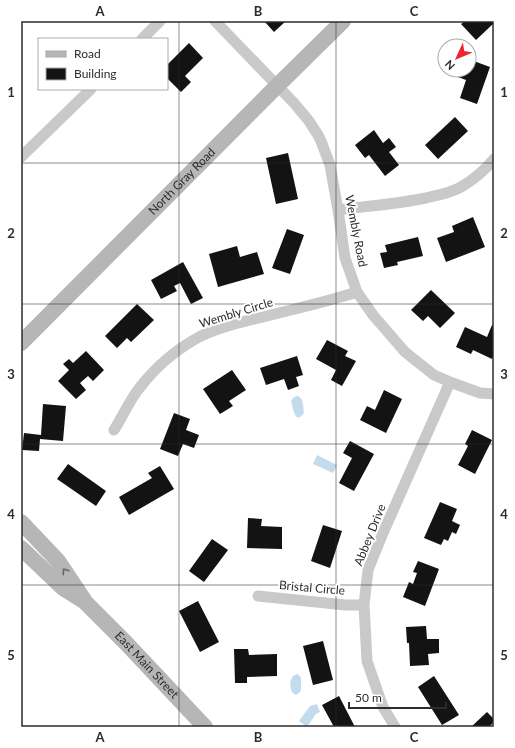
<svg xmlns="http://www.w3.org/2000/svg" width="515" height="748" font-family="Lato,sans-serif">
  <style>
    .water { fill: #c3dced }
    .building { fill: #131313 }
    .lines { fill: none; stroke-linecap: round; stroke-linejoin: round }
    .street { stroke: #c9c9c9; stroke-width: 11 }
    .secondary { stroke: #b6b6b6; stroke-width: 16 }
    .oneway { stroke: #6a6a6a }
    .grid { fill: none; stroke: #2c2c2c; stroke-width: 1; stroke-opacity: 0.55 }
    .labels { text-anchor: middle; stroke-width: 4; stroke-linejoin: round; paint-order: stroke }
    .street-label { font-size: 12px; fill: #2c2c2c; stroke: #fff }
    .neatline { fill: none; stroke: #2c2c2c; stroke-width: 1.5 }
    .grid-label { font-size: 13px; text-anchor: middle; font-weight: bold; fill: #2c2c2c }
  </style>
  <rect width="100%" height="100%" fill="#fff"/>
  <!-- water -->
  <path class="water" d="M298 396C304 399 303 407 304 413 295 426 293 408 291 401L294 397Z
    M317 455 337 465 333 473 313 464Z
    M297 674 299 675 301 678V689L300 692 296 695C289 692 289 681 293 676Z
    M317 704 320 712 316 714 307 727 299 721 310 706Z"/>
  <!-- building -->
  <path class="building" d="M264 21H286L274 32Z
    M465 21H494V23L476 40 461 24Z
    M189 43 203 58 185 76 191 82 181 92 167 78V65Z
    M471 60 490 67 477 104 460 98 466 80 458 77 460 70H469V66Z
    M455 117 468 131 438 159 425 145Z
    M374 130 383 143 389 138 396 147 389 152 399 165 385 176 369 155 365 158 355 145Z
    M288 153 298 199 276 204 266 158Z
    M473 217 485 247 446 262 437 238 454 232 452 226Z
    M287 229 304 235 290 274 272 268Z
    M418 237 423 256 397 262 398 265 384 268 380 253 387 252 385 245Z
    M237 246 240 257 257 252 264 274 218 287 209 254Z
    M183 262 203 298 191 304 180 283 174 286 177 291 161 299 151 280Z
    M431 290 455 313 440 328 428 316 423 321 411 310Z
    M137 304 154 320 131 342 127 338 117 348 105 336Z
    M492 325 494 326V355L492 359 473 350 471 354 456 347 465 327 487 337Z
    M327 340 348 351 345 356 356 361 342 386 331 380 336 370 316 359Z
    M86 351 104 370 93 381 88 376 80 383 86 390 76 399 58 381 69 370 63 364 69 359 73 363Z
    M297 356 303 375 296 377 299 386 288 390 284 379 266 385 260 368Z
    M232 370 246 390 229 401 233 406 220 414 203 389Z
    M384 390 402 399 386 433 360 420 367 406 375 410Z
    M43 404 66 406 63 441 40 439 39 451 22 450 24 433 41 435Z
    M174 413 190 419 186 430 199 435 194 448 183 444 178 456 160 449Z
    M472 430 492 440 475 474 458 465 468 446 465 444Z
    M350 441 374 454 354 491 339 483 352 458 343 453Z
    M68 464 106 491 96 506 57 479Z
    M160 466 174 489 129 515 119 497 152 478 148 473Z
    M440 502 457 509 452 521 460 525 456 534 452 532 448 541 444 539 441 545 424 538Z
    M248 518 262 519 261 526 282 527V549L247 548Z
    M323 525 342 531 330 568 311 561Z
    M212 539 228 550 204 582 189 571Z
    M418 561 439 569 425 606 403 597 409 582 413 584 417 573 413 572Z
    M198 601 219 642 200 652 179 611Z
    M426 626 427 639H439V653L428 654 429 665 410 666 409 643H407L406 627Z
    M323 641 333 680 313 685 303 646Z
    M234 649H248L249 655 277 654V676L247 677V683H235Z
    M434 676 459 715 442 725 418 687Z
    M339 696 355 727H334L322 705Z
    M487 712 494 719V722L490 726 492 727H471Z"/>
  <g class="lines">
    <!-- street -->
    <path class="street" d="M215 21 294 103 309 121 318 135 321 141 330 165 338 210 345 258 357 292 373 315 405 352 434 375 450 382 480 393 494 394
      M142 39 160 21
      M21 157 91 89
      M338 210C368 206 397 204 426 198 438 195 451 193 461 187 473 180 485 170 494 159
      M114 430C123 416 130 399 141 386 156 367 177 349 199 337 219 327 241 322 263 317 294 309 326 302 357 292
      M258 596 345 605H364
      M395 727 383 707 367 661 364 605 368 570 383 533 450 382"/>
    <!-- secondary -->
    <g class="secondary">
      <path id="s1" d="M21 343 278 85 343 21"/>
      <path id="s2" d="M21 522 58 561 86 603 126 643 205 727"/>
      <path d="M21 548 63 588 82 600"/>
    </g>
  </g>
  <!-- one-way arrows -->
  <defs><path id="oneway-chevron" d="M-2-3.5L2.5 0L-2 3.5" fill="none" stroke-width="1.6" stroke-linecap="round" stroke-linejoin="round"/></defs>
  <use class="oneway" href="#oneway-chevron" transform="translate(65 571) rotate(-124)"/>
  <!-- grid -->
  <path class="grid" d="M179 21V727M336 21V727M21 163H494M21 304H494M21 444H494M21 585H494"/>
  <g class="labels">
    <!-- street labels -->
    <g class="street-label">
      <text dy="4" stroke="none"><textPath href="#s1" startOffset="228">North Gray Road</textPath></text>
      <text transform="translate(356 231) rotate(79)" y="4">Wembly Road</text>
      <text transform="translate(236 313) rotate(-17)" y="4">Wembly Circle</text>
      <text transform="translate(370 535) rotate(-68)" y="4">Abbey Drive</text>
      <text transform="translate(312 588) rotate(5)" y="4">Bristal Circle</text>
      <text dy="4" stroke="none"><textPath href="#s2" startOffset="191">East Main Street</textPath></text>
    </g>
  </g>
  <!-- border -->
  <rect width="515" height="748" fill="none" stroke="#ffffff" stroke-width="44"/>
  <!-- legend -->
  <rect x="38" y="38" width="130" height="52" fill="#ffffff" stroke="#ababab"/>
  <rect x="46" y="51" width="20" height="6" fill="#b6b6b6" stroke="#ababab"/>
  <text x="74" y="58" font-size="12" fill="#2c2c2c">Road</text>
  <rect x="46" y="68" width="20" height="12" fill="#131313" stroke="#ababab"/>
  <text x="74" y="78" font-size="12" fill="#2c2c2c">Building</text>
  <!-- north arrow -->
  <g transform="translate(457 58) rotate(226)"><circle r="19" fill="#ffffff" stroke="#ababab"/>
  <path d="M0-3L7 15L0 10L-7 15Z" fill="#ef2331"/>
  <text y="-6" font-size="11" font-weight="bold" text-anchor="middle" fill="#2c2c2c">N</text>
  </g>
  <!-- scale -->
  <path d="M349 702v6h97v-6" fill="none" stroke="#2c2c2c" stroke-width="2"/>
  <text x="355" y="702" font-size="12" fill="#2c2c2c" stroke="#ffffff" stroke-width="3" paint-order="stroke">50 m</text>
  <rect x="22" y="22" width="471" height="704" class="neatline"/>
  <g class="grid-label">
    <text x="100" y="16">A</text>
    <text x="258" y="16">B</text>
    <text x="414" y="16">C</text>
    <text x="11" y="97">1</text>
    <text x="504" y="97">1</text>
    <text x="11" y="238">2</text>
    <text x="504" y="238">2</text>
    <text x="11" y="379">3</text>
    <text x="504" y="379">3</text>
    <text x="11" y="519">4</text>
    <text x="504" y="519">4</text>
    <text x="11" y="660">5</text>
    <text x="504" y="660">5</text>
    <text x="100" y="742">A</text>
    <text x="258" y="742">B</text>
    <text x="414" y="742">C</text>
  </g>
</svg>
